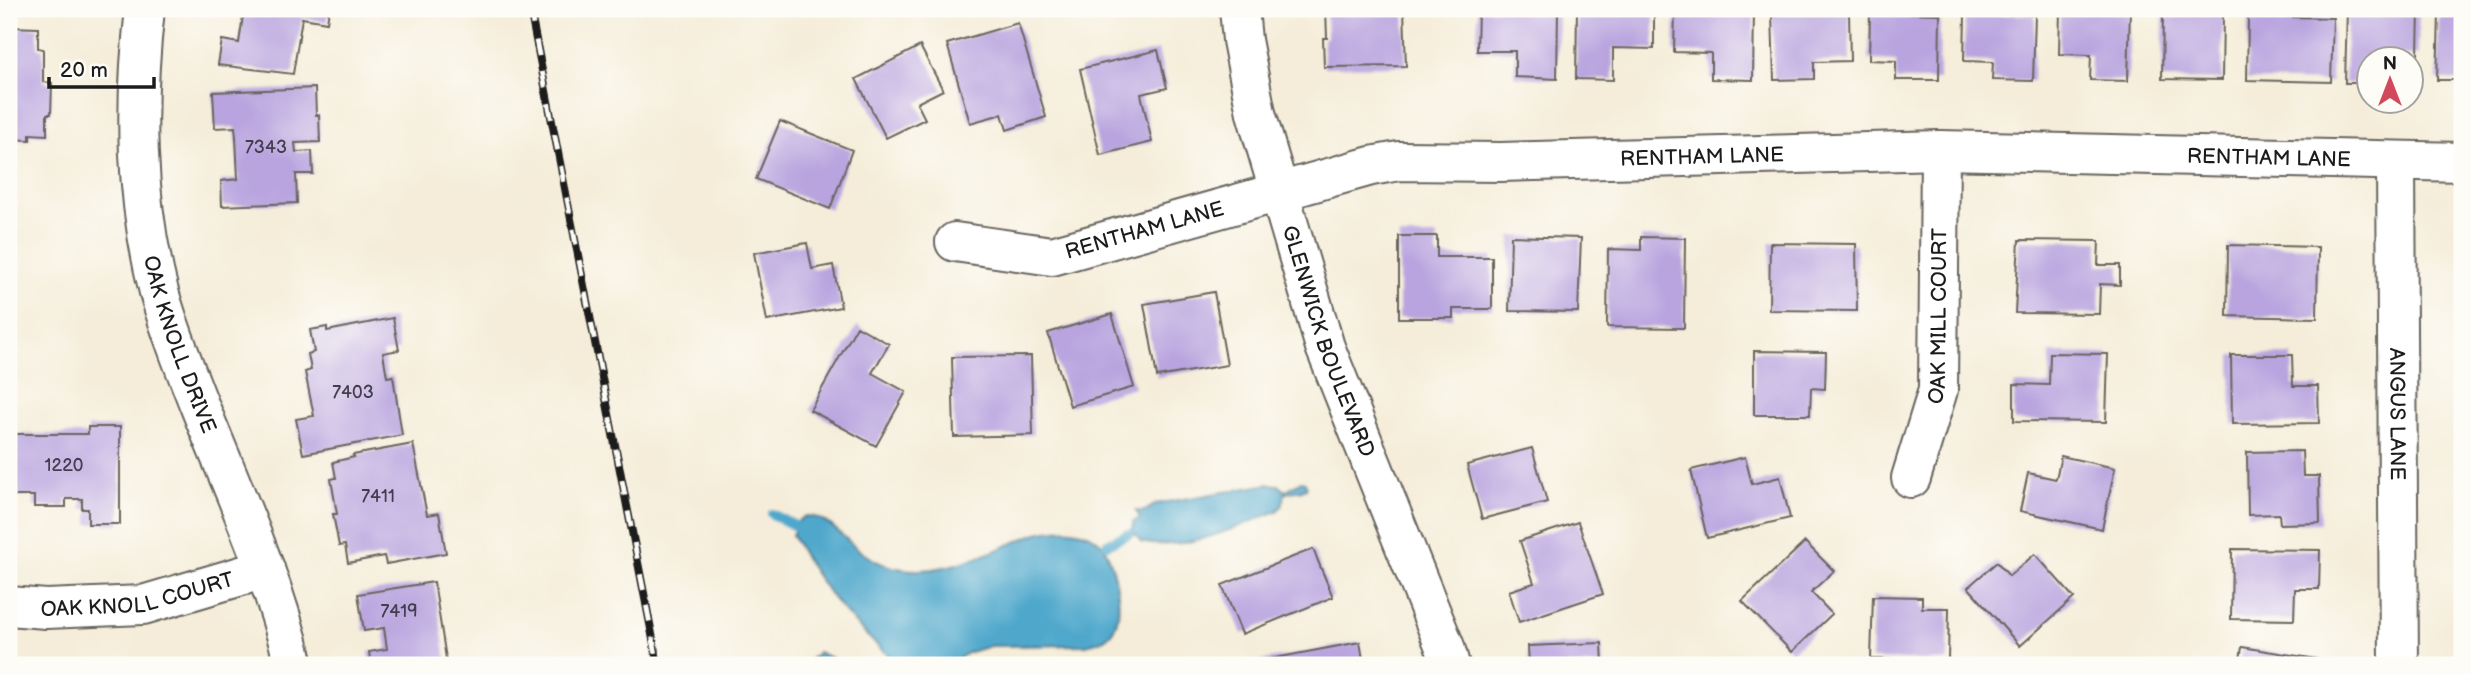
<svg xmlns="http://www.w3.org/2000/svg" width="2471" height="674" font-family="'Balsamiq Sans',sans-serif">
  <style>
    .water { fill: #4fa8cc; stroke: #366274; stroke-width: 2 }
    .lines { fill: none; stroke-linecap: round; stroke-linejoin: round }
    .stream { stroke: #4fa8cc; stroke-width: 10 }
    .building { fill: #b9a4df }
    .minor-casing { stroke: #68655e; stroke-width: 42 }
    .minor { stroke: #fff; stroke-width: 38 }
    .rail-casing { stroke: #1c1c1c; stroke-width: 8 }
    .rail { stroke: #fdfcf7; stroke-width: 5; stroke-dasharray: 16; stroke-linecap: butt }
    .labels { text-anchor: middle; stroke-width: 5; stroke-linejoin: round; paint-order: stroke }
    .number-label { font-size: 18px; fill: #433e4d }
    .street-label { font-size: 21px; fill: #1c1c1c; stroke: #fdfcf7 }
  </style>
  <rect width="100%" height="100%" fill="#fdfcf7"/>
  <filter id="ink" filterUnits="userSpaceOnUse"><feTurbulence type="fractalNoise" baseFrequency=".0143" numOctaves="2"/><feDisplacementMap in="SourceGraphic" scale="14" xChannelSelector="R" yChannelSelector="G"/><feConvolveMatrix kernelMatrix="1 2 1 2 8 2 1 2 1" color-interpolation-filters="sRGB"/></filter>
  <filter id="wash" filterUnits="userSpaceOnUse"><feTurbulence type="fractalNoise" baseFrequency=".00686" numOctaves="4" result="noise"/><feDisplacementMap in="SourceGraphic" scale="28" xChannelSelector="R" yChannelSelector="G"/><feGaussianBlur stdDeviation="1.57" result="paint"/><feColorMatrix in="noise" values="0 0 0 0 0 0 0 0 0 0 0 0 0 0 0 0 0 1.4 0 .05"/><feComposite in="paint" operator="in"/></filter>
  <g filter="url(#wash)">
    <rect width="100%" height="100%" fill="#f5edd9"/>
    <!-- water -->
    <path class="water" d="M1301 481 1305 482 1307 487C1301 493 1292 489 1285 494L1282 506 1277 511C1238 527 1182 553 1141 542L1136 535H1129L1127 533 1132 531 1133 522 1140 518 1136 511H1145L1156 504 1269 484 1279 485 1285 491Z
      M806 516C826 516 840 534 855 547 911 595 977 557 1037 533 1060 528 1086 526 1103 545L1107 544 1104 547C1115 568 1129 619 1107 637 1101 642 1094 643 1086 645L990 646 967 653 950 665H900C855 629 819 586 792 535L799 520Z
      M818 652 831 658 837 665H811V658L815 657Z"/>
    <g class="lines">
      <!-- stream -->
      <path class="stream" d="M772 514 797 527
        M1107 544 1128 534"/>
    </g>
    <g id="blocks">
      <!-- building -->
      <path class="building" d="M244 9H329L327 22 302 18 293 74 218 65 222 40 239 43Z
        M1326 9H1404L1406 66 1324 67 1323 38H1327Z
        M1478 9H1558L1557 79 1515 77V51H1477Z
        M1577 9H1654V49L1613 48V80L1576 79Z
        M1675 9H1754L1753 80 1711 79V53L1674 52Z
        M2060 9H2130L2128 81 2090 80 2091 55 2059 54Z
        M2347 9H2419L2418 55H2386V60H2370V83H2345Z
        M1849 12 1850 61 1814 62V79L1774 80 1772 14Z
        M1870 12 1940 14 1939 80H1896V61L1869 60Z
        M2163 12 2223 13 2222 80 2162 79Z
        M1965 14 2035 15 2033 81 1992 80 1993 62 1964 61Z
        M2439 15 2462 16V80H2437Z
        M2248 16 2333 18 2331 82 2247 80Z
        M1018 23 1046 117 1007 130 1002 114 970 123 947 44Z
        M9 27 38 28V48L43 49V82L52 83 51 114H47V135L30 134V140L9 139Z
        M920 46 943 90 917 103 925 119 886 138 856 79Z
        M1158 50 1167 88 1141 94 1152 142 1100 155 1080 69Z
        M315 88 316 115H319L320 142 295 143 296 152 312 151 313 174H296L297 203 222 206 221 181 238 179 236 137 235 127 215 128 213 92Z
        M780 121 852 150 830 209 756 179Z
        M1399 236H1437V257H1492V309H1453V318H1399Z
        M1511 236 1581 238 1578 312 1509 311Z
        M1641 237 1685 238 1684 328 1607 327 1608 249 1641 250Z
        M2019 240 2099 241 2098 265H2120V285L2100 284 2099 314 2015 313Z
        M807 243 812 269 833 265 841 307 767 321 754 253Z
        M1770 243 1856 244 1857 311 1769 310Z
        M2228 245 2318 247 2317 318 2227 316Z
        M1214 292 1227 365 1157 377 1144 304Z
        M1112 314 1134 387 1070 406 1048 333Z
        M393 318 399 350 383 353 387 377 393 376 402 435 303 454 296 419 314 416 305 372 311 370 308 354 314 352 310 330 327 327V331Z
        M857 326 889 344 872 373 906 392 876 446 810 410Z
        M1754 351 1826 352 1825 389 1811 388 1810 415H1754Z
        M2050 353 2108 354 2106 422 2014 421V384L2049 385Z
        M2231 355H2292L2293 386H2318L2319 423 2232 424Z
        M1031 356 1033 435 954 437 952 357Z
        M88 427H120V524H88V509H82V499H66V507H34V496H9V434H88Z
        M413 444 427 515 439 513 446 553 386 564 384 556 348 563 345 545 339 546 333 514H337L331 479 336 478 333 462 354 457 353 455Z
        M1532 448 1547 502 1482 519 1467 465Z
        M2302 451 2303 476H2319L2320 523 2280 524 2279 514 2248 515 2247 452Z
        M2061 456 2115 468 2102 529 2020 511 2028 473 2056 479Z
        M1745 457 1752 484 1780 477 1790 518 1707 538 1691 470Z
        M1578 522 1603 594 1519 622 1509 591 1534 583 1520 541Z
        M1805 542 1834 571 1811 592 1832 614 1792 652 1742 601Z
        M1313 549 1333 597 1242 634 1222 585Z
        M2232 549 2320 550 2319 589H2295L2294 620 2231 619Z
        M2035 554 2074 598 2020 646 1968 587 1997 562 2009 576Z
        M434 582 447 665H371L369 652 387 649 384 628 364 631 358 594Z
        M1873 596 1922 597V608H1949L1948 661 1871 659Z
        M1360 642 1364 665H1254V662Z
        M1602 643 1603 665H1529L1528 646Z
        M2242 647 2317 659 2316 665H2239Z"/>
    </g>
  </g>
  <g filter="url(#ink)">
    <use href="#blocks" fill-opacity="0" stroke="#68655e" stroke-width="2"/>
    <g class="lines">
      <defs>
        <g id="minor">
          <path id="s1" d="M145 9C134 105 135 198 159 292 170 331 185 369 200 407 234 492 273 576 294 665"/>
          <path id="s2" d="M1239 9 1242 40 1256 113 1325 347 1445 647 1450 665"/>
          <path id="s3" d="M2396 162 2399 665"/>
          <path id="s4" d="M955 242 1052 256 1371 166 1399 161 1501 162 1940 150 2462 162"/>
          <path id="s5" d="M1911 478 1938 390 1940 150"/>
          <path id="s6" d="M9 606 46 609 143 605 265 569"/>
        </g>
      </defs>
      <!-- minor casing -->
      <use href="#minor" class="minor-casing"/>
      <!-- minor -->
      <use href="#minor" class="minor"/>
      <defs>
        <path id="rail" d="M530 9 658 665"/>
      </defs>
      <!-- rail casing -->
      <use href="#rail" class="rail-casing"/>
      <!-- rail -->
      <use href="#rail" class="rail"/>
    </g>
  </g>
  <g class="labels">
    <!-- number labels -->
    <g class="number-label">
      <text x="266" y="153">7343</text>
      <text x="353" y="398">7403</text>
      <text x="64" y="471">1220</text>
      <text x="378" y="502">7411</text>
      <text x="399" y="617">7419</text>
    </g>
    <!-- street labels -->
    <g class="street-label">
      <text dy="7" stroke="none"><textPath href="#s4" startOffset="761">RENTHAM LANE</textPath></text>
      <text dy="7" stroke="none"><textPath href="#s4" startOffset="1328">RENTHAM LANE</textPath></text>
      <text dy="7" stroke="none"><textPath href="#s4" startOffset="194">RENTHAM LANE</textPath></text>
      <text dy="7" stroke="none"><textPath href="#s5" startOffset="166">OAK MILL COURT</textPath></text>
      <text dy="7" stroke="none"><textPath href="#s2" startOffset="345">GLENWICK BOULEVARD</textPath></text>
      <text dy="7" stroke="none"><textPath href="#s1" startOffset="341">OAK KNOLL DRIVE</textPath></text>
      <text dy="7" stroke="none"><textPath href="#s3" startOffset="252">ANGUS LANE</textPath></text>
      <text dy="7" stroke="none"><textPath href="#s6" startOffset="130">OAK KNOLL COURT</textPath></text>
    </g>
  </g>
  <!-- margin -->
  <rect width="2471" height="674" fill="none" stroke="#fdfcf7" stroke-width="35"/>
  <!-- north arrow -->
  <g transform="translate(2390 80)"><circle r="33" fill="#fdfcf7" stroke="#a3a29f" stroke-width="2"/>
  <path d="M0-5L12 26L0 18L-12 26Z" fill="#d1495b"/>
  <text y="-10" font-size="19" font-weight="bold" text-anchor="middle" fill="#1c1c1c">N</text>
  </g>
  <!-- scale -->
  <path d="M49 77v10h105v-10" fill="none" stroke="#1c1c1c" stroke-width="3.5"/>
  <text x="60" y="77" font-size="21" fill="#1c1c1c" stroke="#fdfcf7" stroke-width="5" paint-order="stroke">20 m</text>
</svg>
